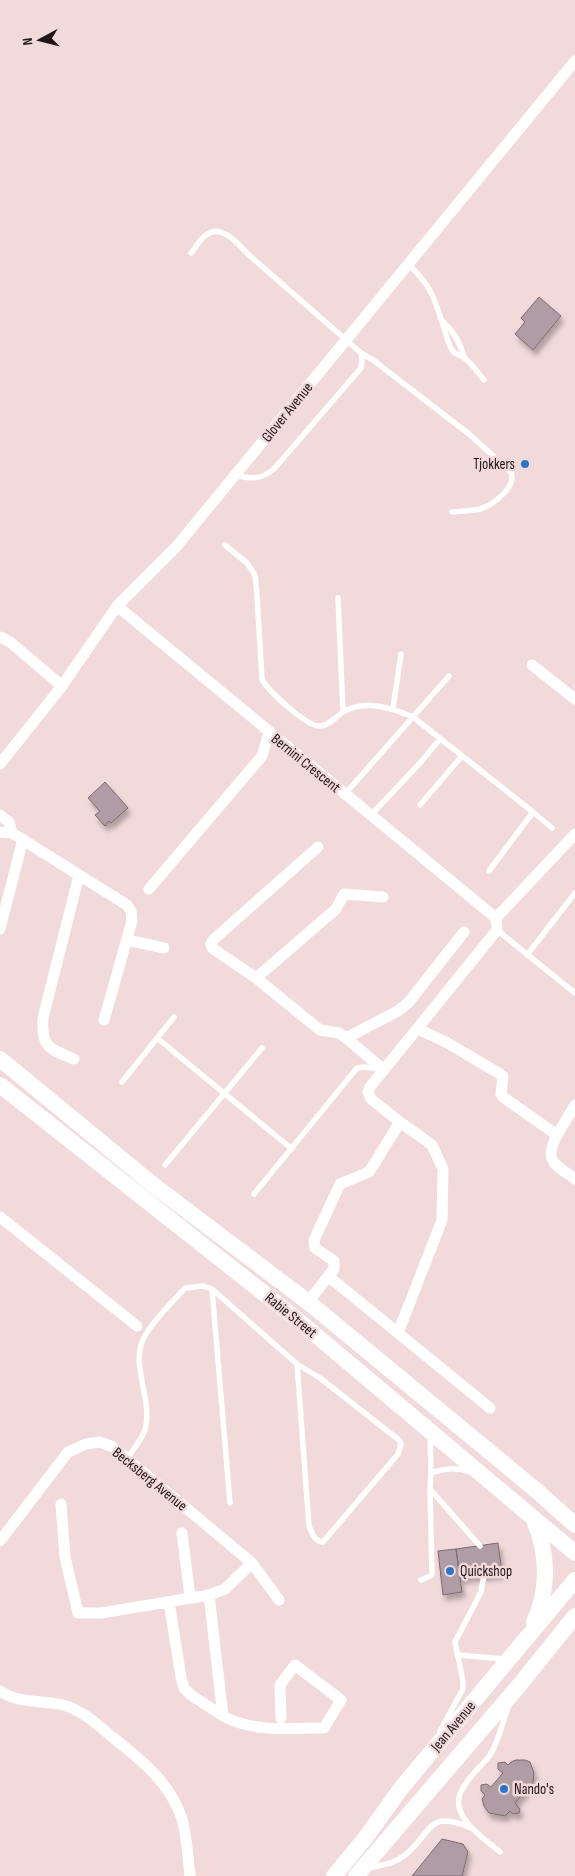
<svg xmlns="http://www.w3.org/2000/svg" width="575" height="1876" font-family="'Sofia Sans Condensed',sans-serif">
  <style>
    .building { fill: #b09ca5; stroke: #7c6972; filter: url(#shadow) }
    .lines { fill: none; stroke-linecap: round; stroke-linejoin: round }
    .lane { stroke: #fff; stroke-width: 5.5 }
    .street { stroke: #fff; stroke-width: 11 }
    .secondary { stroke: #fff; stroke-width: 16 }
    .poi-dot { fill: #2d76c7; stroke: #f2dadb; stroke-width: 2 }
    .labels { text-anchor: middle; stroke-width: 5; stroke-linejoin: round; paint-order: stroke }
    .street-label { font-size: 15px; fill: #1f1717; stroke: #f2dadb }
    .poi-label { font-size: 15px; fill: #1f1717; stroke: #f2dadb; text-anchor: start }
  </style>
  <defs>
    <filter id="shadow"><feDropShadow dx="3" dy="5.5" stdDeviation="2.5" flood-color="#0004"/></filter>
  </defs>
  <rect width="100%" height="100%" fill="#f2dadb"/>
  <!-- building -->
  <path class="building" d="M539 297 561 316 533 350 515 334 525 322 521 318Z
    M105 782 128 808 111 823 109 821 105 826 95 815 100 811 88 798Z
    M498 1543 502 1573 460 1578 456 1549Z
    M456 1549 462 1592 443 1595 438 1551Z
    M516 1760H525L530 1762 534 1773 533 1782 515 1803 520 1809 519 1813 513 1814 510 1811 505 1816 489 1813 484 1806 482 1799 485 1795 481 1791V1785L487 1784 491 1787 503 1773 498 1769V1763L505 1762 508 1765 511 1762Z
    M442 1839 463 1844 468 1852 462 1876H412Z"/>
  <g class="lines">
    <!-- lane -->
    <path class="lane" d="M191 253C196 247 200 239 206 235 222 223 239 245 249 255L361 353 362 361 361 368 274 469C261 480 251 479 235 475
      M408 264C428 283 433 293 441 319 445 329 446 339 451 348 454 354 457 354 463 357 471 362 478 373 484 380
      M442 321C453 330 460 343 464 357
      M361 353 373 360 469 434 511 472C517 487 493 505 480 509 471 511 461 511 452 512
      M225 545 247 563 255 575 257 596 262 679C267 690 307 727 320 726 329 726 335 717 343 712 365 699 392 708 413 717L533 812 489 871
      M338 598 343 712
      M393 708 401 654
      M345 794 449 676
      M420 805 461 757
      M533 812 552 828
      M371 815 420 763 440 739
      M497 930 575 993
      M527 955 575 893
      M157 1038 292 1149
      M122 1082 174 1017
      M165 1165 262 1048
      M254 1194 357 1068 365 1067 379 1069
      M212 1289 230 1503
      M430 1435 431 1473 430 1489 480 1546
      M127 1459C133 1450 141 1440 145 1430 153 1402 132 1368 142 1342 149 1324 172 1303 185 1288L203 1286 212 1289 297 1364 320 1378 399 1440 401 1444 398 1454 323 1542C315 1542 312 1533 309 1526L297 1364
      M431 1473C446 1468 456 1467 470 1472
      M421 1580 432 1575 430 1490
      M457 1655 505 1659
      M440 1731 463 1689V1681L455 1642 481 1592 484 1575
      M500 1852C482 1837 446 1814 463 1788 470 1775 482 1766 490 1755 499 1741 502 1723 508 1708
      M369 1868C381 1865 394 1864 405 1855 432 1834 427 1808 471 1828"/>
    <!-- street -->
    <path class="street" d="M117 606 496 918
      M0 637 10 642 62 686
      M532 665 575 699
      M0 764 62 686 117 606 176 547 575 61
      M0 815 9 822 12 833
      M0 832 12 833 127 905 131 911 132 921 104 1020
      M318 847 213 940 211 944 212 948 256 978 320 1030 339 1033 346 1038 383 1069
      M149 889 262 756 269 733
      M0 929 23 839
      M127 940 164 948
      M256 978 336 909 344 894 383 897
      M418 1029 446 1042 500 1074 503 1076 501 1094 503 1097 557 1135C543 1162 555 1164 575 1179
      M346 1038 398 1011 408 1003 464 932
      M74 1059C49 1049 41 1047 43 1018L79 875
      M557 1135 575 1105
      M0 1217 137 1326
      M328 1276 398 1333 442 1220 443 1169 432 1145 400 1122
      M308 1302 334 1269V1261L315 1248 314 1240 340 1184 369 1172 400 1122 371 1099 368 1092 370 1087 497 930 496 918 575 834
      M398 1333 490 1408
      M61 1504 65 1557 78 1613H101L209 1595 225 1589 252 1563
      M182 1533 190 1597
      M0 1541 68 1452 86 1444 99 1442 111 1446 119 1452 252 1563 279 1600
      M209 1595 223 1716C255 1733 289 1728 324 1728L341 1700 295 1665 280 1685 281 1718
      M169 1602 181 1677 184 1688 191 1695 223 1716
      M0 1691C18 1704 43 1700 63 1705 82 1710 97 1724 111 1736 140 1759 170 1782 182 1819 187 1837 188 1858 190 1876"/>
    <!-- secondary -->
    <path class="secondary" d="M0 1059 152 1184 308 1302 537 1491 575 1525
      M0 1085 299 1321 575 1553
      M534 1520C548 1554 549 1589 534 1622
      M334 1876 366 1837 402 1787 575 1580
      M356 1876 517 1688 575 1616"/>
  </g>
  <!-- markers -->
  <g class="poi-dot">
    <circle cx="525" cy="464" r="5"/>
    <circle cx="450" cy="1571" r="5"/>
    <circle cx="504" cy="1789" r="5"/>
  </g>
  <g class="labels">
    <!-- street labels -->
    <g class="street-label">
      <text transform="translate(287 412) rotate(-51)" y="5">Glover Avenue</text>
      <text transform="translate(306 763) rotate(39)" y="5">Bernini Crescent</text>
      <text transform="translate(291 1315) rotate(39)" y="5">Rabie Street</text>
      <text transform="translate(150 1479) rotate(39)" y="5">Becksberg Avenue</text>
      <text transform="translate(453 1726) rotate(-50)" y="5">Jean Avenue</text>
    </g>
    <!-- poi labels -->
    <g class="poi-label">
      <text x="515" y="469" text-anchor="end">Tjokkers</text>
      <text x="460" y="1576">Quickshop</text>
      <text x="514" y="1794">Nando's</text>
    </g>
  </g>
  <!-- north arrow -->
  <g transform="translate(40 40) rotate(263)" stroke="#f2dadb" stroke-width="4" paint-order="stroke">
  <path d="M0-4L9 19L0 12L-9 19Z" fill="#1f1717"/>
  <text y="-8" font-size="14" font-weight="bold" text-anchor="middle" fill="#1f1717">N</text>
  </g>
</svg>
